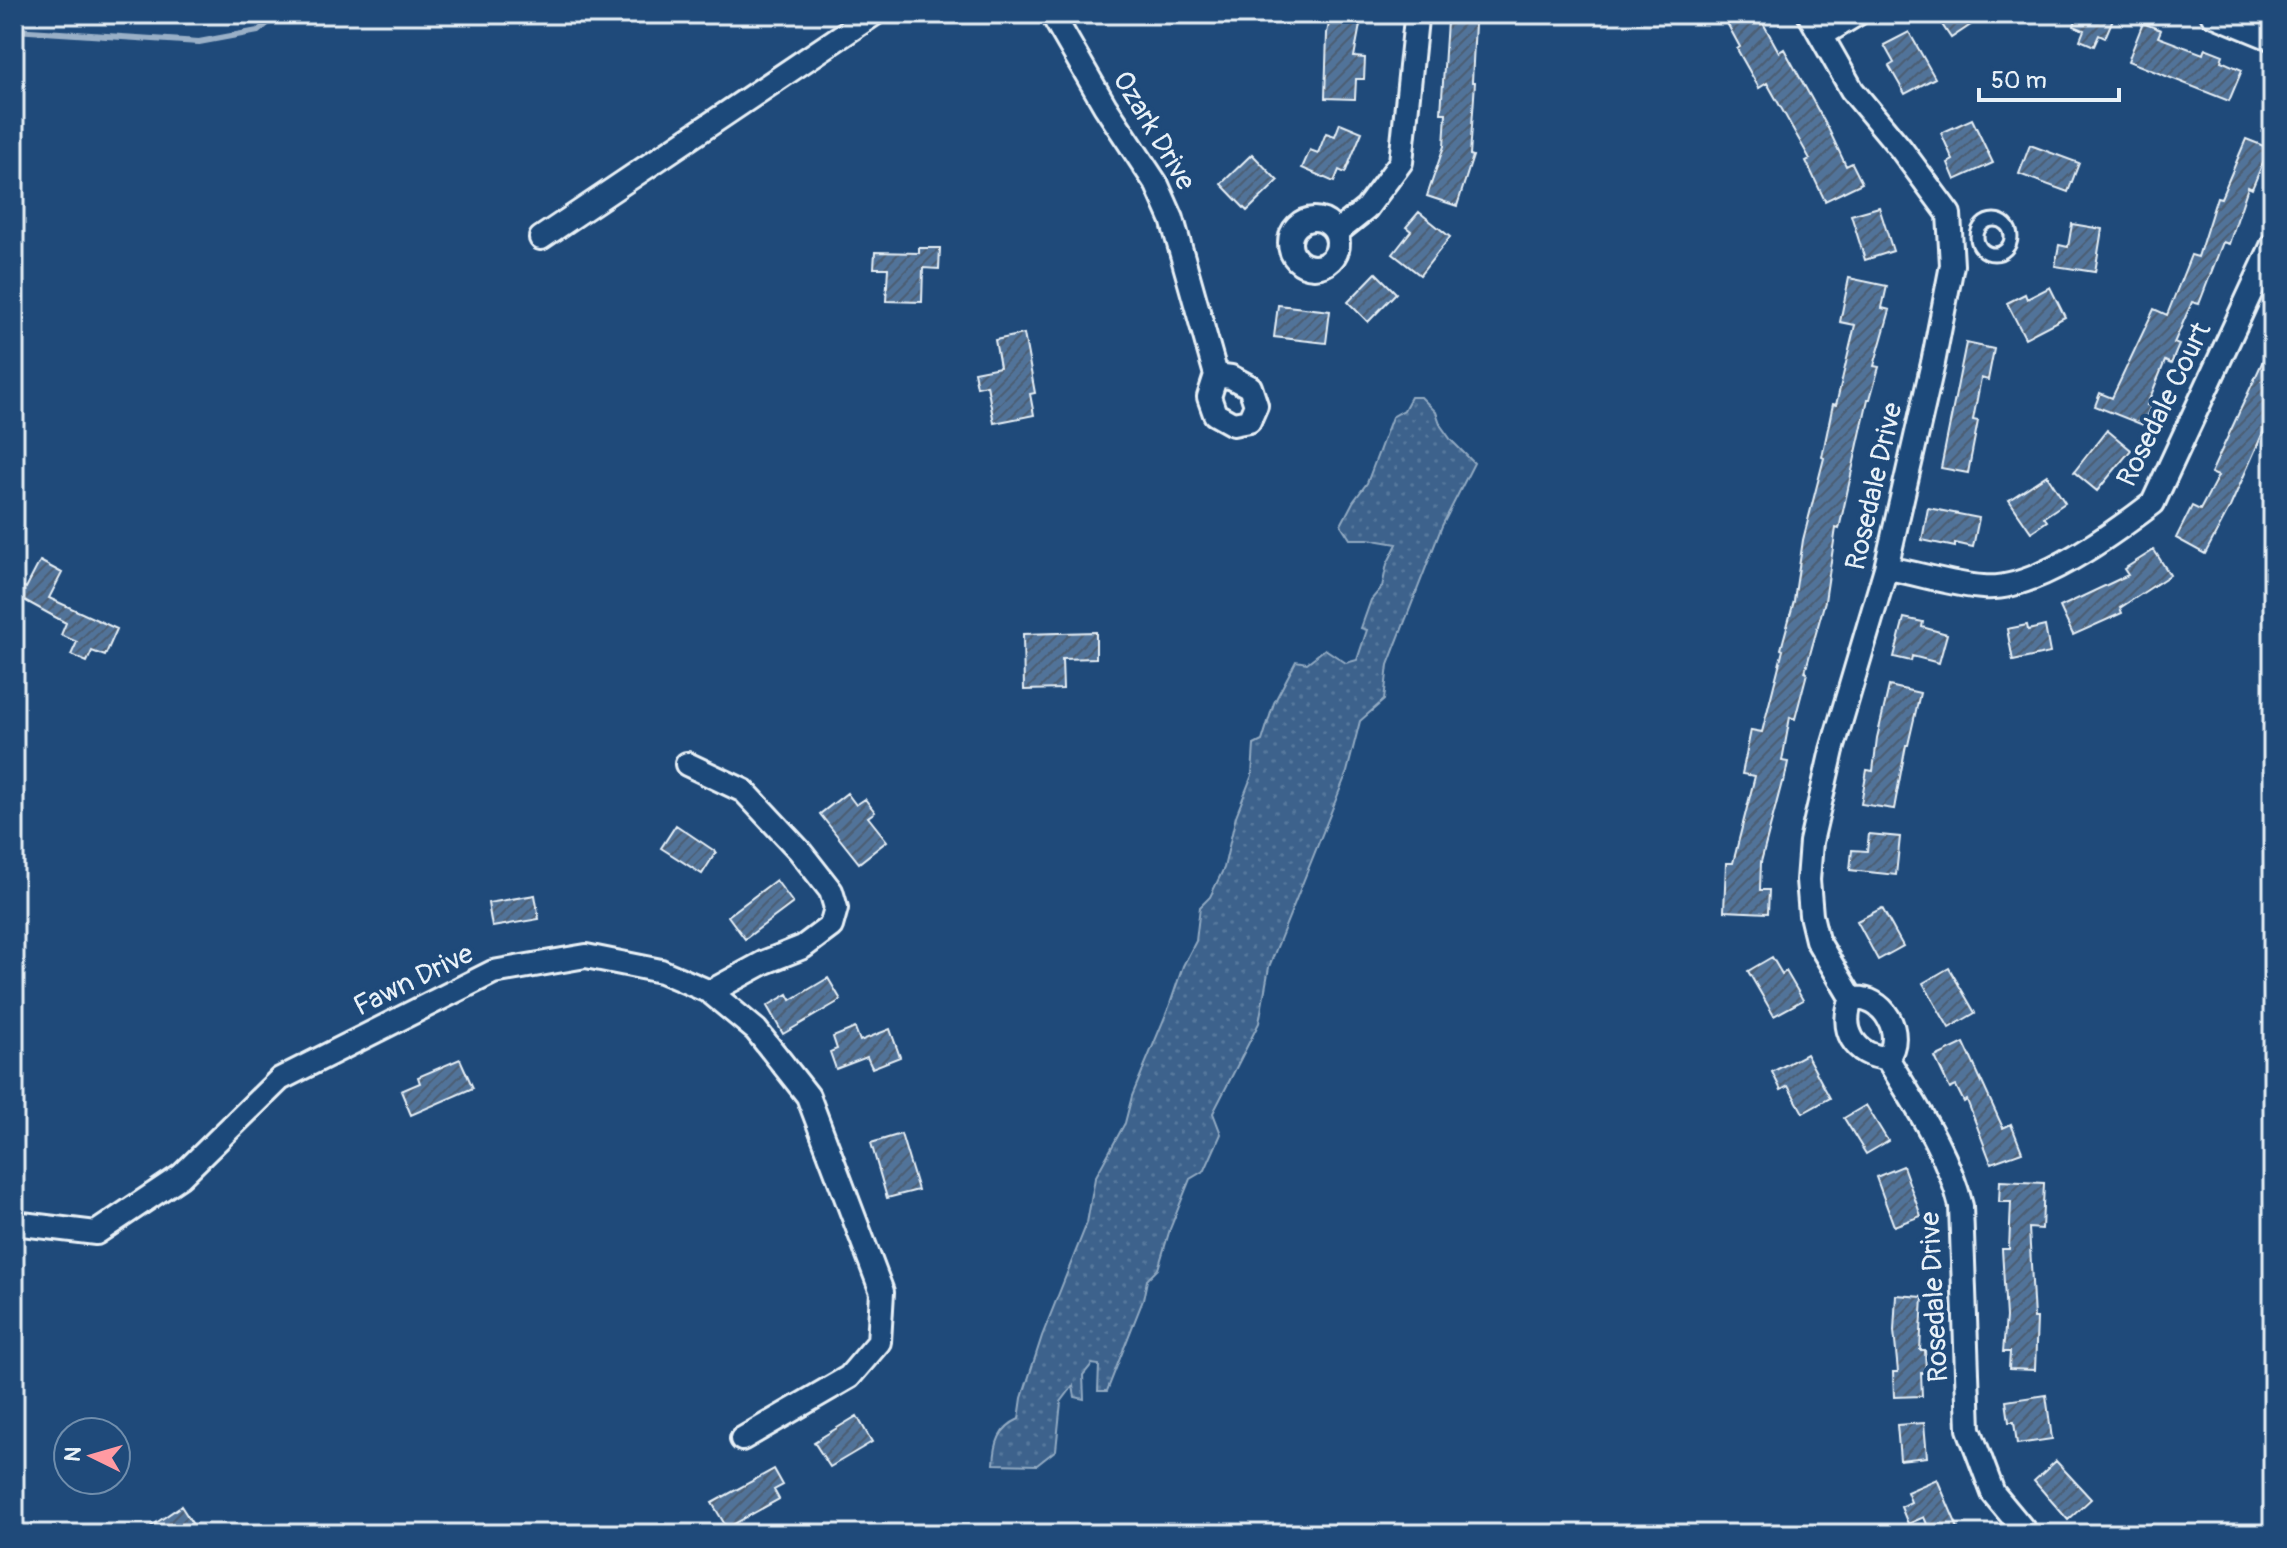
<svg xmlns="http://www.w3.org/2000/svg" width="2287" height="1548" font-family="Pangolin,sans-serif">
  <style>
    .grass { fill: url(#grass-dots); stroke: #92aac2; stroke-width: 2 }
    .lines { fill: none; stroke-linecap: round; stroke-linejoin: round }
    .stream { stroke: #9ab0c7; stroke-width: 6 }
    .building { fill: url(#building-hatch); stroke: #e8f1f8; stroke-width: 2 }
    .service-casing { stroke: #e8f1f8; stroke-width: 17 }
    .minor-casing { stroke: #e8f1f8; stroke-width: 28 }
    .service { stroke: #1f4a7a; stroke-width: 11 }
    .minor { stroke: #1f4a7a; stroke-width: 22 }
    .labels { text-anchor: middle; stroke-width: 8; stroke-linejoin: round; paint-order: stroke }
    .street-label { font-size: 28px; fill: #e8f1f8; stroke: #1f4a7a }
  </style>
  <defs>
    <pattern id="grass-dots" width="8" height="8" patternUnits="userSpaceOnUse" patternTransform="scale(2)"><rect width="8" height="8" fill="#3c628c"/><path d="M2 2h.1M6 6h.1" fill="none" stroke="#58799d" stroke-width="1.8" stroke-linecap="round"/></pattern>
    <pattern id="building-hatch" width="6" height="6" patternUnits="userSpaceOnUse" patternTransform="scale(2)"><rect width="6" height="6" fill="#517399"/><path d="M-1 1l2-2M0 6l6-6M5 7l2-2" fill="none" stroke="#4c5e72"/></pattern>
  </defs>
  <rect width="100%" height="100%" fill="#1f4a7a"/>
  <filter id="ink" filterUnits="userSpaceOnUse"><feTurbulence type="fractalNoise" baseFrequency=".0125" numOctaves="2"/><feDisplacementMap in="SourceGraphic" scale="16" xChannelSelector="R" yChannelSelector="G"/><feConvolveMatrix kernelMatrix="1 2 1 2 8 2 1 2 1" color-interpolation-filters="sRGB"/></filter>
  <g filter="url(#ink)">
    <!-- grass -->
    <path class="grass" d="M1411 397H1421L1436 412 1441 426 1451 440 1474 463 1442 526 1388 665 1384 700 1360 721 1347 772 1269 967 1259 1023 1213 1113 1221 1134 1205 1170 1190 1179 1170 1229 1158 1269 1147 1280 1143 1300 1107 1391H1098L1099 1365 1092 1364 1083 1375 1084 1399 1075 1397 1073 1386 1061 1402 1056 1450 1037 1465 994 1464C995 1443 999 1428 1019 1419L1022 1398 1042 1336 1087 1223 1095 1178 1125 1123 1132 1096 1169 1007 1183 966 1196 941 1200 907 1210 897 1224 868 1236 816 1252 775 1254 745 1262 741 1274 703 1296 661 1307 663 1325 649 1346 663 1357 660 1367 630 1361 628 1371 600 1382 587 1387 564 1397 544 1368 539H1350L1341 525 1353 502 1367 483 1392 417 1404 410Z"/>
    <g class="lines">
      <!-- stream -->
      <path class="stream" d="M14 30 199 42 258 31 279 14"/>
    </g>
    <!-- building -->
    <path class="building" d="M1331 14H1362L1354 57 1365 58 1364 79H1356L1355 99 1325 98 1327 33Z
      M1722 14H1758L1779 52 1784 49 1829 130 1846 166 1852 163 1862 183 1825 201 1806 161 1810 159 1767 83 1759 88 1737 49 1740 47Z
      M1935 14H1987L1951 38Z
      M2078 14H2115L2105 38 2099 35 2094 46 2080 40 2084 30 2074 26Z
      M1447 21 1475 23 1472 82H1475L1470 155 1473 156 1457 206 1427 196 1444 146 1446 113H1441Z
      M2143 23 2161 30 2158 37 2203 54 2205 48 2223 55 2221 61 2242 70 2229 101 2128 61Z
      M1909 32 1935 78 1905 94 1889 66 1894 63 1884 45Z
      M1972 119 1993 163 1955 180 1948 163 1953 160 1941 133Z
      M1340 123 1362 132 1345 173 1339 170 1334 182 1302 168 1310 150 1318 153 1326 133 1335 136Z
      M2246 139 2269 148 2252 189 2248 187 2229 244 2223 242 2199 304 2192 302 2174 343 2179 345 2171 364 2165 361 2147 405 2151 406 2143 425 2095 406 2100 393 2112 398 2154 309 2167 315 2191 255 2198 257 2217 197 2221 198Z
      M2030 145 2079 163 2068 192 2019 174Z
      M1252 154 1278 181 1247 211 1221 184Z
      M1879 207 1893 251 1865 260 1851 215Z
      M1419 212 1450 237 1420 275 1393 254 1411 231 1406 227Z
      M2072 224 2102 229 2095 272 2055 266 2059 245 2068 247Z
      M919 248H940L939 269 923 268 922 302 886 301 888 268H874L875 252 919 253Z
      M1376 273 1396 293 1368 322 1348 302Z
      M1849 278 1887 286 1882 308 1890 310 1874 366 1879 367 1870 399H1868L1839 529 1836 528 1825 601 1805 672 1807 673 1795 719 1790 717 1782 761 1788 762 1784 782H1782L1761 862 1760 890H1769L1768 913 1724 911 1726 863H1733L1755 776 1742 774 1751 730 1762 732 1783 650 1781 649 1794 601 1803 540 1824 458 1822 457 1833 404 1836 405 1855 325 1840 322Z
      M2050 287 2065 317 2025 338 2007 303 2025 294 2027 299Z
      M1278 305 1330 311 1326 343 1274 337Z
      M1024 334 1035 393 1030 394 1034 415 994 423 987 385 977 387 974 372 1000 367 995 340Z
      M2273 339V410L2230 507 2205 554 2176 538 2192 506 2200 510 2218 476 2211 473Z
      M1966 343 1994 349 1988 380 1981 378 1973 420 1978 421 1968 473 1941 468Z
      M2107 430 2131 450 2097 491 2074 472Z
      M2047 475 2065 503 2044 517 2047 521 2031 532 2009 500Z
      M1928 508 1979 518 1973 547 1955 543V547L1922 540Z
      M2154 550 2170 575 2120 608 2122 613 2073 635 2060 607 2128 575 2124 569Z
      M40 561 62 573 49 598 117 629 105 656 92 651 87 662 71 655 77 642 61 635 66 623 17 596 22 586 26 588Z
      M1904 618 1923 622 1922 627 1947 634 1939 663 1912 656 1911 661 1894 657Z
      M2027 625 2028 630 2045 626 2050 653 2013 661 2007 629Z
      M1096 632V658L1062 659 1063 689 1024 690 1023 634Z
      M1889 686 1920 693 1908 745H1906L1894 809 1861 804 1867 770 1873 771 1877 738Z
      M847 793 856 805 865 799 875 812 868 817 887 841 859 863 820 814Z
      M676 825 716 852 702 874 661 848Z
      M1869 834 1900 837 1896 875 1850 870 1852 850 1867 851Z
      M776 880 793 903 745 939 728 916Z
      M535 895 539 919 492 927 488 903Z
      M1882 908 1903 946 1878 960 1857 921Z
      M1772 957 1782 974 1786 971 1803 1000 1774 1016 1748 971Z
      M1949 968 1975 1013 1949 1028 1923 983Z
      M828 978 841 1000 783 1034 767 1006 788 994 791 1000Z
      M855 1028 860 1041 890 1029 900 1057 872 1068 867 1057 836 1069 830 1052 837 1049 833 1037Z
      M1964 1043 2003 1128 2011 1124 2022 1152 1991 1163 1967 1100 1964 1102 1956 1086 1950 1089 1935 1057Z
      M1806 1054 1830 1098 1803 1113 1788 1086 1781 1090 1772 1072Z
      M460 1059 473 1088 411 1115 401 1091 420 1083 418 1077Z
      M1866 1105 1888 1141 1866 1154 1844 1118Z
      M901 1134 918 1190 887 1198 871 1143Z
      M1903 1166 1921 1216 1894 1226 1876 1177Z
      M2000 1181 2044 1183 2042 1229 2029 1228 2034 1318H2037L2035 1370 2009 1369 2010 1352H2003L2006 1317 2002 1249H2009L2011 1202H1999Z
      M1896 1295 1923 1297 1920 1350H1925L1926 1373H1921L1922 1396 1894 1397 1893 1372H1898L1894 1331Z
      M2046 1395 2052 1439 2017 1444 2014 1422H2009L2006 1401Z
      M857 1416 872 1442 830 1467 814 1442Z
      M1924 1423 1927 1457 1900 1460 1897 1425Z
      M2056 1461 2091 1499 2068 1520 2034 1481Z
      M774 1469 783 1485 774 1490 779 1499 727 1528 712 1503Z
      M1937 1479 1958 1528 1944 1534H1931L1924 1517 1908 1524 1901 1507 1911 1502 1907 1492Z
      M181 1506 199 1534H140Z"/>
    <g class="lines">
      <defs>
        <path id="service" d="M1977 237a17 17 0 1 1 34 0a17 17 0 1 1-34 0Z"/>
        <path id="minor" d="M1052 14 1105 106 1157 185 1172 219 1216 375 1209 397 1215 414 1233 424 1249 421 1256 405 1250 387 1231 377 1216 375
          M1809 14 1852 90 1901 149 1949 214 1952 265 1933 363 1886 568 1832 750 1811 842 1808 880 1811 915 1817 940 1852 999C1883 994 1906 1034 1887 1058 1915 1105 1948 1152 1961 1206L1969 1429 1993 1493 2027 1534
          M2212 14 2273 39
          M1822 35 1857 14
          M1290 243a24 24 0 1 1 48 0a24 24 0 1 1-48 0Z
          M1336 233 1366 209 1401 162 1416 19 1418 14
          M541 238 874 14
          M1886 568C1918 573 1951 585 1983 587 2034 592 2114 533 2153 503L2273 244
          M687 764 744 791 799 850 831 891 836 908 831 926 803 947 765 962 710 992
          M1852 999C1839 1029 1854 1056 1887 1058
          M14 1223 96 1233 181 1176 280 1079 493 972 586 956 661 971 710 992 756 1030 808 1096 882 1292 879 1342 849 1377 742 1439"/>
      </defs>
      <!-- service casing -->
      <use href="#service" class="service-casing"/>
      <!-- minor casing -->
      <use href="#minor" class="minor-casing"/>
      <!-- service -->
      <use href="#service" class="service"/>
      <!-- minor -->
      <use href="#minor" class="minor"/>
    </g>
  </g>
  <g class="labels">
    <!-- street labels -->
    <g class="street-label">
      <text transform="translate(1155 130) rotate(59)" y="10">Ozark Drive</text>
      <text transform="translate(2163 404) rotate(-64)" y="10">Rosedale Court</text>
      <text transform="translate(1873 486) rotate(-77)" y="10">Rosedale Drive</text>
      <text transform="translate(413 979) rotate(-26)" y="10">Fawn Drive</text>
      <text transform="translate(1933 1297) rotate(-93)" y="10">Rosedale Drive</text>
    </g>
  </g>
  <!-- margin -->
  <rect width="2287" height="1548" fill="none" stroke="#1f4a7a" stroke-width="48"/>
  <rect x="24" y="24" width="2239" height="1500" fill="none" stroke="#e8f1f8" stroke-width="3" filter="url(#ink)"/>
  <!-- north arrow -->
  <g transform="translate(92 1456) rotate(275)"><circle r="38" fill="#1f4a7a" stroke="#6f8dac" stroke-width="2"/>
  <path d="M0-6L14 30L0 20L-14 30Z" fill="#ff9aa2"/>
  <text y="-12" font-size="22" font-weight="bold" text-anchor="middle" fill="#e8f1f8">N</text>
  </g>
  <!-- scale -->
  <path d="M1979 88v12h140v-12" fill="none" stroke="#e8f1f8" stroke-width="4"/>
  <text x="1991" y="88" font-size="24" fill="#e8f1f8" stroke="#1f4a7a" stroke-width="6" paint-order="stroke">50 m</text>
</svg>
